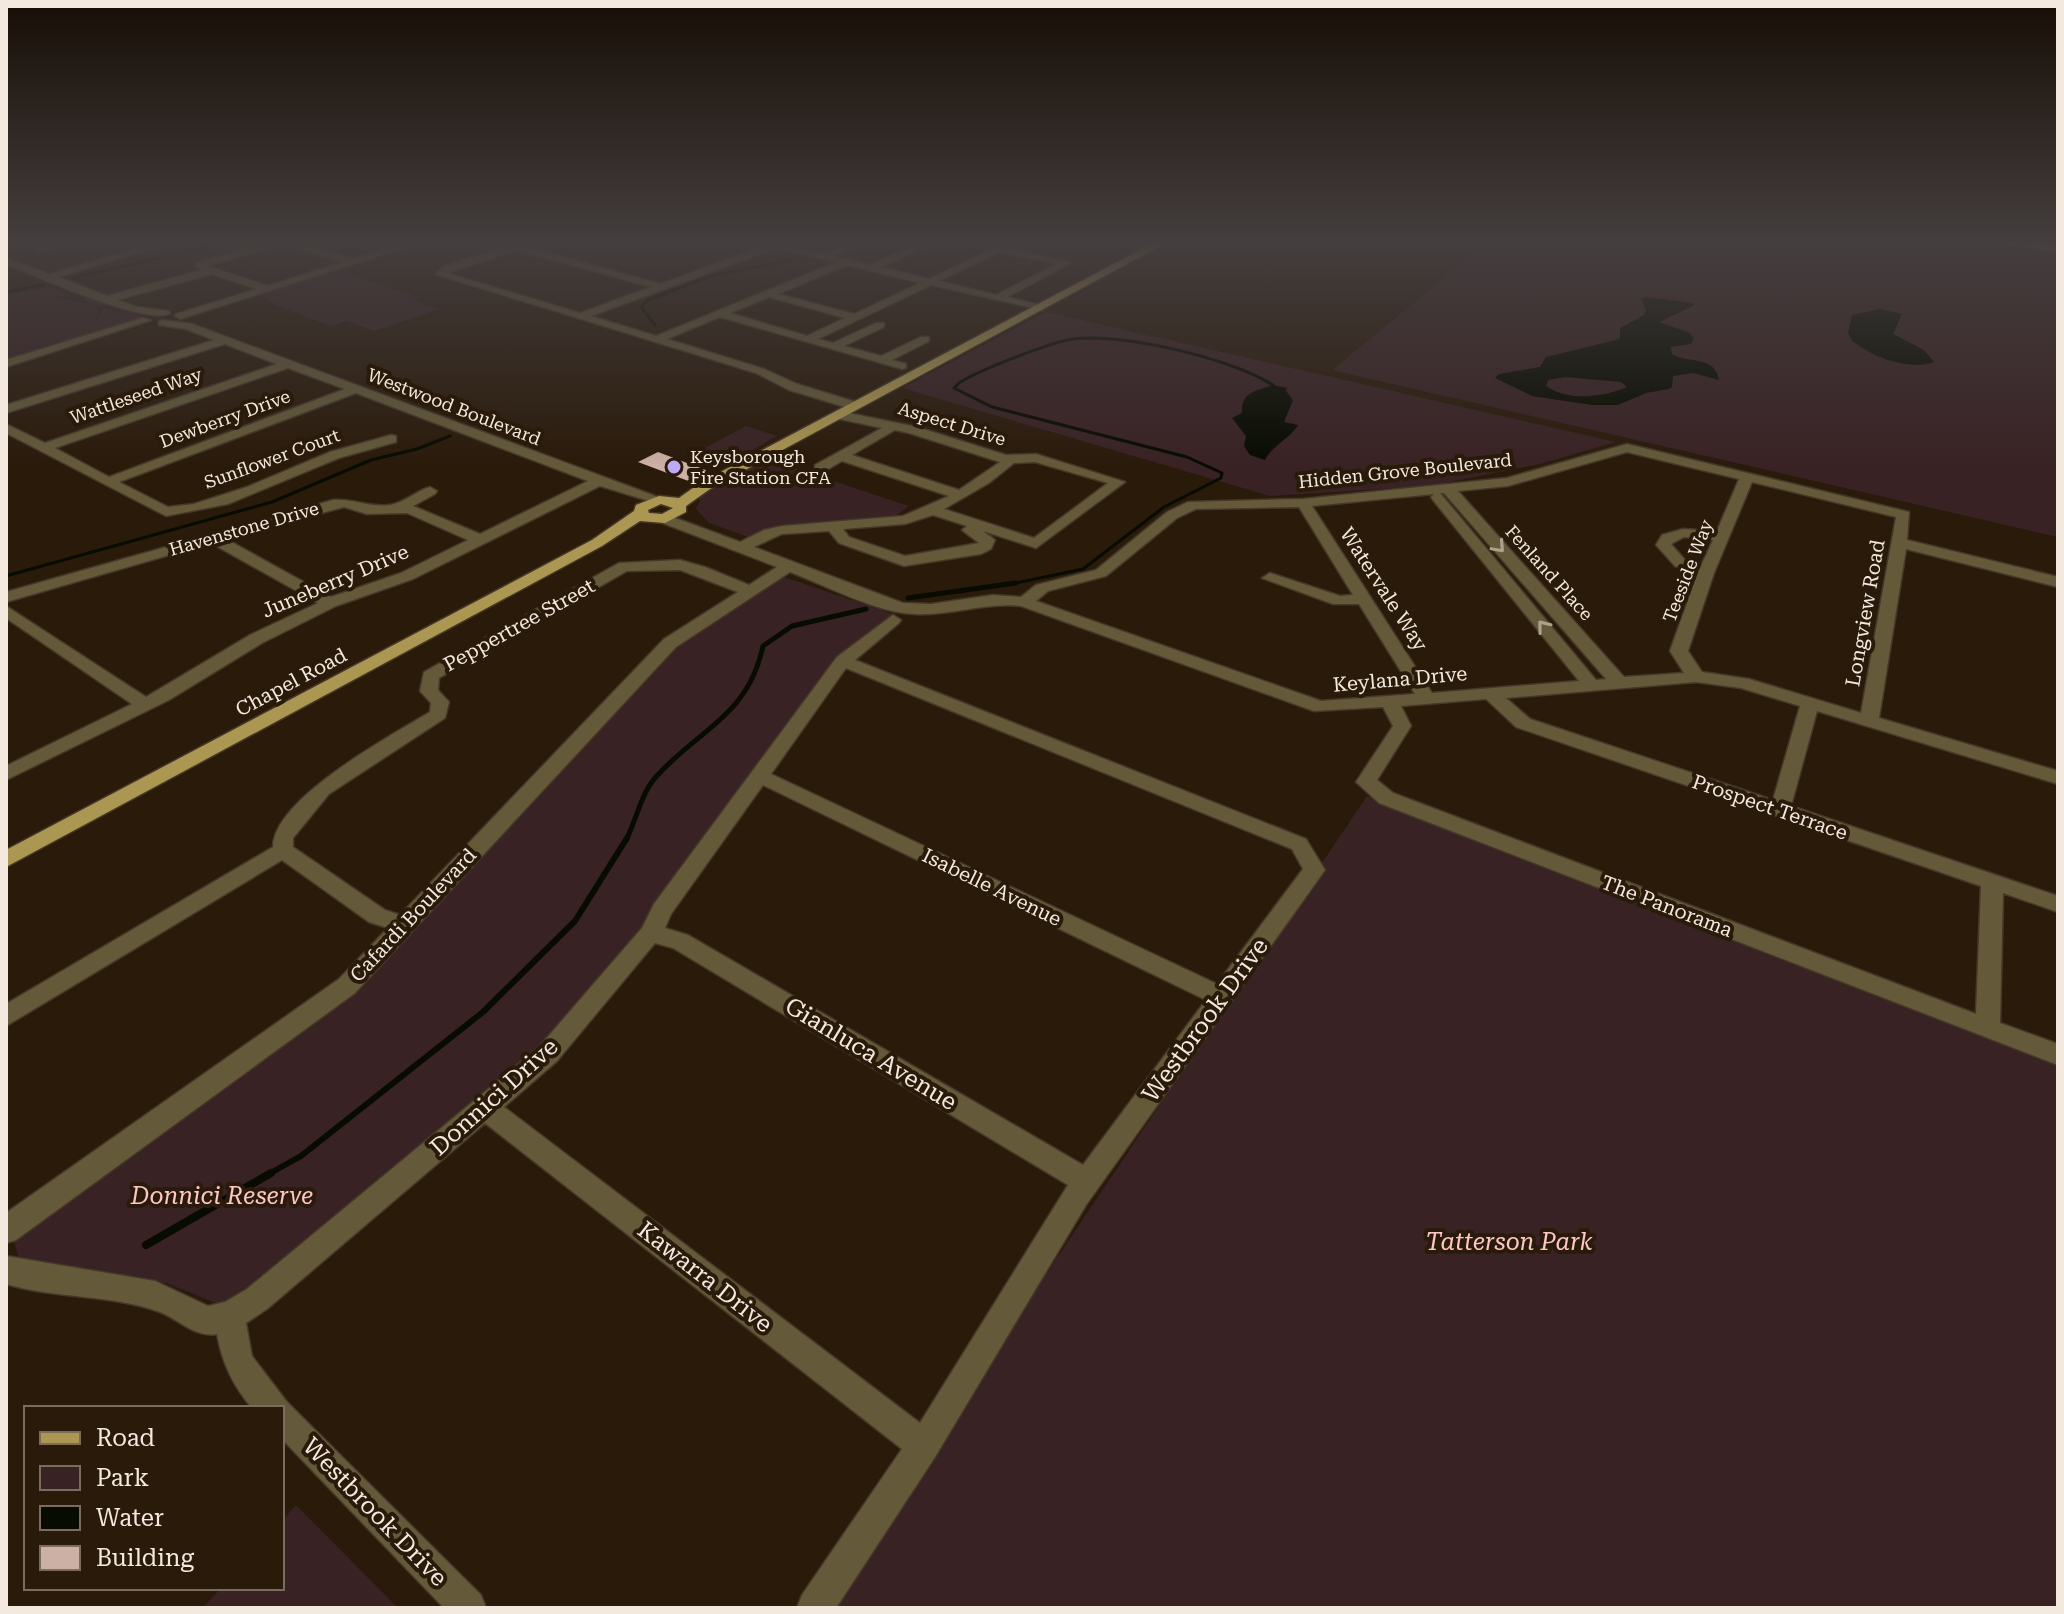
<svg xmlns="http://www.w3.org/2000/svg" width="2064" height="1614" font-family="'Roboto Serif',serif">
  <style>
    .green { fill: #392224 }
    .water { fill: #070b00; fill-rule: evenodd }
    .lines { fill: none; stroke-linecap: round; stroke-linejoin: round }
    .stream-far3 { stroke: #070b00; stroke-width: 3 }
    .stream-far2 { stroke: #070b00; stroke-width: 5 }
    .stream-far1 { stroke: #070b00; stroke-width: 6 }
    .stream { stroke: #070b00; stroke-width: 8 }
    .building { fill: #ccafa5 }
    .minor-casing { stroke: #463728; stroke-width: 3 }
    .major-casing { stroke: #463728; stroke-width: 3 }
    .minor { fill: #645a3a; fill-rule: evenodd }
    .major { fill: #ab9751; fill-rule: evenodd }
    .oneway { stroke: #aca28c }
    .poi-dot { fill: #bda9f5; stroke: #2a1a0a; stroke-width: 3 }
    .labels { text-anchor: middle; stroke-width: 8; stroke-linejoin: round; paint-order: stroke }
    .far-street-label { font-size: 18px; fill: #f3e9de; stroke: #2a1a0a }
    .far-poi-label { font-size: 18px; fill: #f3e9de; stroke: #2a1a0a; text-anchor: start }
    .street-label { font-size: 20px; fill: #f3e9de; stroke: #2a1a0a }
    .near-street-label { font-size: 24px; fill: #f3e9de; stroke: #2a1a0a }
    .near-park-label { font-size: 24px; font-style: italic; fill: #fdc6c9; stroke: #2a1a0a }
  </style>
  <rect width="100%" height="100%" fill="#2a1a0a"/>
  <!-- green -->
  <path class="green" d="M1491 240H1980L2058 252V537L1332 370Z
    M338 271 419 297 412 300 439 309 374 331 346 321 331 326 275 305 258 294Z
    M49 287 71 296 52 297 91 304 83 299C93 297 99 299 107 306L96 307 98 313 95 321 104 308 132 312 144 318 6 362V295Z
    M1046 312 1616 442 1540 464 1429 486 1270 496 902 388Z
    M746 426 777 436 740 457 697 452Z
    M766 460 779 463 909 506 891 519 751 538 709 523 696 509 700 500 697 497Z
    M781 576 893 614 846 651 644 932 563 1027 258 1287 221 1305 166 1283 20 1262 14 1242 27 1224 357 984 686 636Z
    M1367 796 2058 1060V1608H822Z
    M296 1505 398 1608H203L221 1588H282V1521Z"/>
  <!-- water -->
  <path class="water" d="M1646 297 1694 303 1693 306 1659 322 1688 332 1694 338 1691 344 1671 347 1672 354C1689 364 1715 355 1719 380L1693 373 1673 376 1672 387 1669 389 1646 393 1618 405H1592L1532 396 1495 378 1499 374 1540 367 1546 357 1616 340 1620 338V328L1644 315 1646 310 1641 299ZM1565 377 1621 382 1627 387C1604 397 1569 402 1546 386L1548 380Z
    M1880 309 1902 314 1893 334 1924 350 1934 362C1908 371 1873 357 1852 341L1848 333 1852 315Z
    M1273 385 1287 388 1286 391 1293 400 1284 422 1298 425C1289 440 1272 445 1265 460L1250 455 1244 446 1246 436 1232 418 1242 413C1241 392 1256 391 1273 385Z"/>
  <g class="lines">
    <!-- stream-far3 -->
    <path class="stream-far3" d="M73 278 235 240
      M6 292 43 285
      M655 325 641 307 648 300 711 276 796 259
      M6 576 272 502 371 460 417 449 450 436
      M1006 585 1083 569 1164 507 1221 478 1222 473 1187 457 992 407 954 388 959 383C977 371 1051 342 1073 339 1122 333 1231 358 1273 385"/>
    <!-- stream-far2 -->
    <path class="stream-far2" d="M908 598 1016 583
      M626 840C636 821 641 794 655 778 698 729 748 717 763 646L792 626 866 609"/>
    <!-- stream-far1 -->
    <path class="stream-far1" d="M267 1175 301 1156 483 1012 575 921 627 838"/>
    <!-- stream -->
    <path class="stream" d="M146 1245 271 1173"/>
  </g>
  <!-- building -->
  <path class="building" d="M658 452 711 472 691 482 638 462Z"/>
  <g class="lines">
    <defs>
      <path id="minor" d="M62 240H79L39 252 34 249Z
        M165 240H181L58 277 107 296 202 270 196 267V263L275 240H291L353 259 415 240H430L180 319 175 316 176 314 257 289 212 274 117 300 137 307 169 311 170 313C149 327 34 275 6 264V258L49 274ZM283 244 343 262 268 286 207 266Z
        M528 240 534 243 526 247 661 284 766 245 751 240C775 240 796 250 820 253 836 254 852 240 869 240L834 256 870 265 926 240H939L881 267 929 279 999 246 1071 263 1007 297 1043 306V310L931 285 818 339 833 343 876 323H884V327L844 346 881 356 921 337H929V341L892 360 906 364V368L902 369 720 317 667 339 764 369 797 384 859 403 861 406 855 410 789 390 756 373 435 274 444 266ZM776 248 837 262 656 336 591 316ZM517 250 651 287 580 313 447 273ZM1000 252 1057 264 996 295 939 281ZM847 265 920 283 854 314 778 294ZM769 297 845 318 807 336 730 313Z
        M653 240H667L646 247V243Z
        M142 318 151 320 6 367V360Z
        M163 320 192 324 666 500 659 504 600 486 413 579 336 606 262 643 169 700 6 780V766L132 704 6 618V606L146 697 250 635 318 603 211 543 6 602V592L333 500C353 498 370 508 390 505 404 503 416 491 430 487L437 491 435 494 413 506 480 534 588 481 356 393 119 482 168 507 194 504 247 487 330 452 391 435 396 436V442L339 458 228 504 166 516 6 433V424L45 443 277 364 225 344 6 413V405L214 340 186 329 159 325V321ZM288 368 345 389 109 477 55 448ZM344 507 367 514 407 513 468 540 401 573 331 597 226 539Z
        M839 411 917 427 1006 455 1036 454 1125 482 1036 548 983 531 995 540 991 549 981 554 904 566 839 543 829 531 782 534 754 547 903 603 931 604 993 595 1021 597 1036 585 1096 570 1167 512 1188 502 1303 499 1507 478 1627 444 1909 512 1907 540 2058 577V587L1906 549 1879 718 2058 771V784L1817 711 1791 806 2058 896V912L2003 893 2000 1023 2058 1044V1065L1379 803 1356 782 1393 726 1383 707 1314 711 1021 606C985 602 951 616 915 614 877 613 827 586 790 572L676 647 355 993 16 1240 6 1243V1213L339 979 388 928 369 922 282 860 6 1026V1004L273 847C273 799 392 735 430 712L431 703 420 691 424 672 619 563 680 560 705 567 749 585 777 567 660 522V516H670L740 542 764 530 782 526 903 516 949 496 842 461 825 471H815V465L882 428 835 418V412ZM895 430 909 433 1000 462 959 490 852 455ZM1627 452 1739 479 1717 531 1683 529 1662 535 1656 545 1675 566 1697 575 1670 651 1684 673 1624 677 1458 491 1508 486ZM1035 462 1108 483 1034 538 944 509 989 483 1014 463ZM1752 482 1896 517 1861 713 1749 679 1702 672 1688 651 1714 573ZM1440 493H1444L1606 679 1596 680ZM1434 494 1431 497 1433 500 1579 681 1432 693 1312 506ZM1299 507 1353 595 1340 596 1270 573 1262 578 1333 604H1359L1415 694 1321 701 1036 601 1048 591 1106 576 1177 518 1196 509ZM933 515 967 526 962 530 979 543 905 556 849 537 843 529 905 524ZM1684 537 1713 540 1701 566 1685 560 1671 544ZM680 570 738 592 664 639 400 915 385 910 293 847V838L329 794 445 718 449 702 438 690 439 678 627 571ZM1696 682 1741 688 1800 706 1773 800 1530 719 1506 698ZM1486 699 1516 727 1981 886 1976 1014 1393 793 1377 780 1411 726 1401 706Z
        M893 615 901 620 899 623 855 660 1306 839 1325 870 1086 1205 935 1457 836 1608H797L802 1595 902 1449 485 1123 267 1309 246 1323 252 1356 287 1402 481 1595 486 1608H444L282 1439V1408H252C233 1386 222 1363 217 1334 195 1338 180 1320 160 1312 111 1294 56 1299 6 1284V1256L155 1281 208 1306 225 1302 247 1289 539 1047 642 928 654 904 837 657ZM846 668 1292 849 1303 869 1217 984 771 774ZM763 785 1206 1000 1083 1165 688 935 665 928 671 914ZM655 943 673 948 1068 1185 920 1423 504 1107 557 1061Z"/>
      <path id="major" d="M1159 240H1171L710 489 686 506V512L665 523 640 521 602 546 6 867V850L592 540 634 511 636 505 659 496 679 498 700 483ZM661 504 673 508 662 514 649 513 648 510Z
        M1996 240 2058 246V252L2000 243Z"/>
    </defs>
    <!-- minor casing -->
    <use href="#minor" class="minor-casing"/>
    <!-- major casing -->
    <use href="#major" class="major-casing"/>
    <!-- minor -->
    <use href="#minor" class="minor"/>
    <!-- major -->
    <use href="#major" class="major"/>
  </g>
  <!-- one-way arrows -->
  <defs><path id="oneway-chevron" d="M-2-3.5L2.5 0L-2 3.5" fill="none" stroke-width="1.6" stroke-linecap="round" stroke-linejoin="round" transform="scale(2)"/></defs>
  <g class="oneway">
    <use href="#oneway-chevron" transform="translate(1499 547) rotate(48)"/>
    <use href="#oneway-chevron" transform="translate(1543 626) rotate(-129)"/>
  </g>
  <!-- sky -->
  <linearGradient id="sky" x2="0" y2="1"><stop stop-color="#170e06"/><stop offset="0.52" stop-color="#443e3e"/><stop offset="1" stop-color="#443e3e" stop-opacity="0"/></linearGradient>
  <rect width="2064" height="466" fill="url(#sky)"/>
  <!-- markers -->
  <circle class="poi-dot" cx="674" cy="467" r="8"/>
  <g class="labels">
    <!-- far-street labels -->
    <g class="far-street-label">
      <text transform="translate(136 396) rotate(-19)" y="6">Wattleseed Way</text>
      <text transform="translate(454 407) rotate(21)" y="6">Westwood Boulevard</text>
      <text transform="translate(225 419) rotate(-20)" y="6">Dewberry Drive</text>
      <text transform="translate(952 424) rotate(17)" y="6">Aspect Drive</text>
      <text transform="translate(272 459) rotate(-20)" y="6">Sunflower Court</text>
      <text transform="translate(1405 471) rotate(-6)" y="6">Hidden Grove Boulevard</text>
      <text transform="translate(244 529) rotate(-16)" y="6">Havenstone Drive</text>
      <text transform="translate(1688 571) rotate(-69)" y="6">Teeside Way</text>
      <text transform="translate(1549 573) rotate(48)" y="6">Fenland Place</text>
    </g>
    <!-- far-poi labels -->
    <g class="far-poi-label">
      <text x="690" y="463">Keysborough<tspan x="690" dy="21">Fire Station CFA</tspan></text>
    </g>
    <!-- street labels -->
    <g class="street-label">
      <text transform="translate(335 581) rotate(-23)" y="7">Juneberry Drive</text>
      <text transform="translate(1384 589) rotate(57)" y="7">Watervale Way</text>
      <text transform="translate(1865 613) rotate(-80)" y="7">Longview Road</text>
      <text transform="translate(519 625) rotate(-29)" y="7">Peppertree Street</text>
      <text transform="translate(1400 679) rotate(-5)" y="7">Keylana Drive</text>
      <text transform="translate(291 682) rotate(-28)" y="7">Chapel Road</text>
      <text transform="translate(1770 807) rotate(19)" y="7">Prospect Terrace</text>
      <text transform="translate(992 887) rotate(26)" y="7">Isabelle Avenue</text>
      <text transform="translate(1667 906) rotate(21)" y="7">The Panorama</text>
      <text transform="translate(413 915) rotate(-47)" y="7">Cafardi Boulevard</text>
    </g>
    <!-- near-street labels -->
    <g class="near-street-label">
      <text transform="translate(1205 1020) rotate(-54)" y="8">Westbrook Drive</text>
      <text transform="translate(871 1054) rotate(31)" y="8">Gianluca Avenue</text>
      <text transform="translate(494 1097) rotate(-42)" y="8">Donnici Drive</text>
      <text transform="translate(705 1277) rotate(38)" y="8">Kawarra Drive</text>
      <text transform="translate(375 1512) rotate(46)" y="8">Westbrook Drive</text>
    </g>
    <!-- near-park labels -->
    <g class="near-park-label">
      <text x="222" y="1204">Donnici Reserve</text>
      <text x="1509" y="1250">Tatterson Park</text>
    </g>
  </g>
  <!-- border -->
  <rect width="2064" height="1614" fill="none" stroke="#f3e9de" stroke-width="16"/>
  <!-- legend -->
  <rect x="24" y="1406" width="260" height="184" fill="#2a1a0a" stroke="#7a6d5f" stroke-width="2"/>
  <rect x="40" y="1432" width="40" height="12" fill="#ab9751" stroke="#7a6d5f" stroke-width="2"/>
  <text x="96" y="1446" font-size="24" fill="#f3e9de">Road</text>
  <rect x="40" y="1466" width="40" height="24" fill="#392224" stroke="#7a6d5f" stroke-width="2"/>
  <text x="96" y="1486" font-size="24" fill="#f3e9de">Park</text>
  <rect x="40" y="1506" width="40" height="24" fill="#070b00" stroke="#7a6d5f" stroke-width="2"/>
  <text x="96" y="1526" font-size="24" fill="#f3e9de">Water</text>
  <rect x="40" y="1546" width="40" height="24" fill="#ccafa5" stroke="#7a6d5f" stroke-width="2"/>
  <text x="96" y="1566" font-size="24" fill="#f3e9de">Building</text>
</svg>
